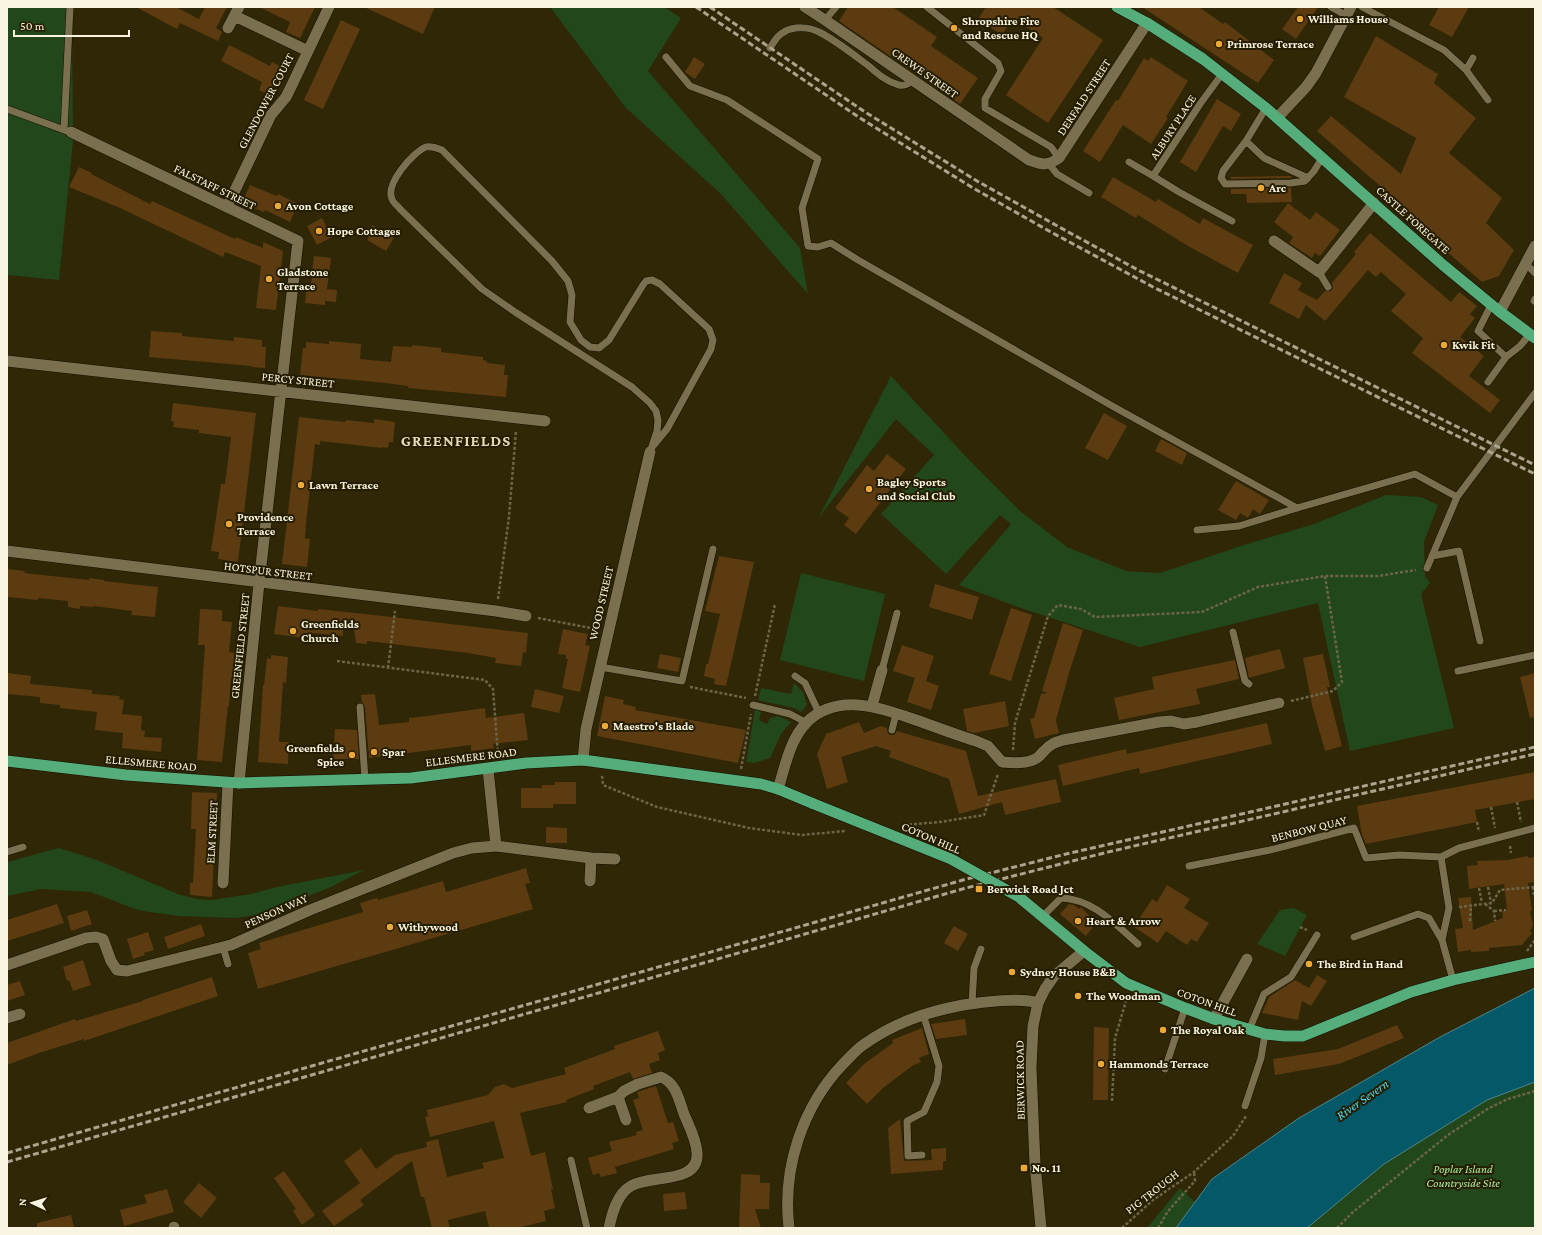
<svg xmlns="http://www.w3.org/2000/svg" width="1542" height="1235" font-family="'Crimson Pro',serif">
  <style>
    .green { fill: #22471b }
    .water { fill: #055867; stroke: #4e878c }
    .building { fill: #5c3b10 }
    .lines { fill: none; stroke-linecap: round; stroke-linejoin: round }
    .service-casing { stroke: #160f00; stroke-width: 8 }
    .minor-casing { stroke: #160f00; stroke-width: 12 }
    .tertiary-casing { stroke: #160f00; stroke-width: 12 }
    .secondary-casing { stroke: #160f00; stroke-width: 12 }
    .primary-casing { stroke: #160f00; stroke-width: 12 }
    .path { stroke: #6c6549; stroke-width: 2.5; stroke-dasharray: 3 2; stroke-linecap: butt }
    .service { stroke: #7a704f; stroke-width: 7 }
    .minor { stroke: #7a704f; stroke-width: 11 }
    .tertiary { stroke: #7a704f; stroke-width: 11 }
    .secondary { stroke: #7a704f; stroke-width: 11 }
    .primary { stroke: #54ad7a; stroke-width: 11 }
    .rail { stroke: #aba58e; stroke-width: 3; stroke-dasharray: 6 3; stroke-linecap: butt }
    .primary-bridge-casing { stroke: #160f00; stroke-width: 12; stroke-linecap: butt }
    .primary-bridge { stroke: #54ad7a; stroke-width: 11 }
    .poi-dot { fill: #eca93a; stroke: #251d00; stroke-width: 1.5 }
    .labels { text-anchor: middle; stroke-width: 4; stroke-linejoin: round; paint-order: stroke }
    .poi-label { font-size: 12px; font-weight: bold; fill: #faf5e3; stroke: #251d00; text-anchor: start }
    .street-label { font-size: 12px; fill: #faf5e3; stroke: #251d00 }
    .park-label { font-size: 12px; font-style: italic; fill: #aceca0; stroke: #251d00 }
    .water-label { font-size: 13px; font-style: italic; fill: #53d9f6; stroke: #251d00 }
    .district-label { font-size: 16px; font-weight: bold; letter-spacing: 1px; fill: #e4d9b5; stroke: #251d00 }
  </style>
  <rect width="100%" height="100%" fill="#2f2706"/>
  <!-- green -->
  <path class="green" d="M7 7H74L72 35 73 128 71 132 73 141 59 280 7 275Z
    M550 7H664L681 18 648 71 800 248 808 294 721 194 626 108Z
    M891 376 972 463 1020 511 1067 547 1126 571 1160 573 1244 545 1314 524 1386 495 1421 497 1438 505 1424 542 1425 576 1430 583 1421 594 1454 728 1350 751 1318 603 1140 647 1018 607 959 585 1011 524 1000 515 946 574 881 514 934 455 896 419 819 517Z
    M801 573 885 594 864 681 780 660Z
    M794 683 803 692 807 705 801 712 794 708 758 700 761 688 791 694Z
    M755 710H758L761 713 759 720 767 724 770 718 778 716 791 722 781 734 770 758 754 763 746 762Z
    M59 848 97 860 178 894 197 899 212 900 251 894 277 887 364 870 331 887 263 914 236 918 180 916 149 912 135 909 91 892 41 889 7 896V862Z
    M1294 908 1307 915 1285 956 1257 944 1280 910Z
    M1535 1082V1228H1307L1384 1164 1487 1100Z
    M1180 1188 1195 1202 1176 1228H1147Z"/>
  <!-- water -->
  <path class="water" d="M1535 988V1082L1487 1100 1384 1164 1307 1228H1176L1212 1179 1299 1118 1440 1037Z"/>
  <!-- building -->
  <path class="building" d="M136 7H176L199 19 205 7H227L216 28 222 32 218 41 180 23 177 29Z
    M259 7H315L300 38 286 32 290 22Z
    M364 7H435L423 34Z
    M848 7H893L937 37 931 46 978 78 960 104 839 21Z
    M986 7H1053L1103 40 1048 123 1006 95 1043 38 1013 18 1002 35 978 19Z
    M1142 7H1199L1223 24 1225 22 1274 60 1258 83Z
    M1298 7H1318L1296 39 1282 29Z
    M1439 7H1469L1452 37 1429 25Z
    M341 20 360 29 323 109 304 100Z
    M1376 36 1438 74 1434 83 1476 118 1449 153 1502 198 1486 223 1514 250 1499 276 1482 282 1383 197 1387 192 1317 131 1331 116 1401 174 1416 138 1344 97Z
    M229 45 270 66 272 62 286 69 273 97 259 90 262 82 221 61Z
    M694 57 705 64 695 79 685 72Z
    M1151 57 1188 81 1166 117 1168 118 1151 144 1123 125 1100 162 1083 151 1116 100 1118 101 1144 58 1148 61Z
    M1217 99 1241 114 1231 131 1223 126 1196 172 1180 162Z
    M79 167 92 173 91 174 150 204 152 201 235 239 236 237 263 248V242L283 251 276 310 256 308 261 266 225 252 223 257 120 208 69 187Z
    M1291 176V178L1231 179V177Z
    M1113 177 1156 202 1158 199 1200 224 1203 218 1253 245 1238 273 1188 246 1138 215 1136 218 1101 197Z
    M250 185 277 196 278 194 298 204 290 222 265 210 264 212 242 203Z
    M1291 188 1292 202 1247 203 1246 194H1231V189Z
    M1288 203 1310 220 1316 212 1340 230 1320 256 1315 253 1312 258 1289 243 1293 237 1274 222Z
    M322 218 332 237 317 245 307 226Z
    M372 225 394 238 386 251 367 240 369 238 366 236Z
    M1370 233 1451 302 1459 292 1477 306 1470 314 1475 318 1460 337 1484 356 1469 376 1500 400 1490 413 1412 353 1423 338 1391 311 1406 294 1381 272 1376 277 1368 270 1325 321 1306 305 1299 319 1269 303 1284 273 1302 283 1298 290 1317 300 1325 291H1331L1333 287 1332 283 1356 254 1354 252Z
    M314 256 331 258 327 289 337 290 336 302 325 301V305L305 303 307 283 311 284Z
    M151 331 182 333V336L234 341V337L262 340V347H266L265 368 252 367V366L149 357Z
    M329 341 361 344 360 359 391 362 393 346 412 347V345L441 348V352L483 357V360L487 361V363L505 365 504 375H508L506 397 408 388V386L386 383 300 375 303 348H306V342L329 344Z
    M173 403 256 413 238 562 218 559 219 552 211 551 221 484H225L231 437 199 433V430L173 427 174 422 171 421Z
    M1104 413 1127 426 1108 460 1085 448Z
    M299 417 345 422 346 420 374 423V419L395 422 393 442H389L388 448 382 447V448L320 441V445L315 444 306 523 305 538 310 539 307 567 282 564Z
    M1161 439 1187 453 1182 465 1155 451Z
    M887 454 906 469 856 534 844 525 849 518 835 508 867 465 874 471Z
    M1236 481 1269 500 1260 514 1253 509 1248 518 1240 513 1236 520 1218 510Z
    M719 556 754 562 726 686 714 684 715 679 704 676 706 664H708L720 614 705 611Z
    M7 569 25 571 24 573 89 580V578L104 580V581L158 587 155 617 131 615 132 611 94 606V607L80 606V609L68 607V601L38 598V600L7 597Z
    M935 584 979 597 972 620 929 607Z
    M278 606 318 611V609L392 617 528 633 526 653 523 652 521 666 495 663 496 658 468 653 367 641V644L356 643 354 629 343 630V636L312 633V639L274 634Z
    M1011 608 1032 615 1011 681 989 674Z
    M200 609 222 610V621L232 622 229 652 236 653 233 678H231L229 706H228L222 762 197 760 205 645H198Z
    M1063 623 1083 630 1070 670 1056 720 1059 733 1035 739 1030 719 1034 718 1041 694 1048 693 1042 691Z
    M563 629 588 634 585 645 590 646 580 692 562 688 568 659H566V655L558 654Z
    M902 645 934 656 926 681 939 686 931 710 907 702 915 678 893 671Z
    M1280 649 1285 668 1249 678 1245 658Z
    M660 654 681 658 678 672 657 668Z
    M1323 654 1330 687H1327L1342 746 1325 751 1312 705 1303 658Z
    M271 655 288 657 286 683 283 682 279 742H289L288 764 258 762 263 685H264L267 658 271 659Z
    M1235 660 1239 679 1196 689 1200 704 1119 720 1114 698 1154 689 1152 677Z
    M8 673 31 676 30 684 92 690V694L120 696 119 699 124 700 122 714 142 716 141 730 145 731 144 737 162 738 161 752 122 748 123 733 95 730 97 712 60 708V705L40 703V697L7 694Z
    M1535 673V717L1530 718 1520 677Z
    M535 689 564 696 559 713 531 707Z
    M375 694 379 725 409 722V718L427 716 485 708 486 718 524 713 528 740 493 744 494 748 471 751V745L369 758 365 707 362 702 361 695Z
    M605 696 624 700 623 704 636 707 635 710 746 730 738 763 597 736Z
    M1005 701 1009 726 974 733 967 731 963 709Z
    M859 722 864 733 881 726 887 728V732L890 735H894L897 731 966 751 978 796 1056 779 1061 802 1005 815 1002 802 959 814 949 779 889 757 891 751 876 746 841 757 848 782 827 789 817 754 826 734Z
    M1267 723 1272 744 1140 774 1139 768 1063 786 1058 765 1126 749 1127 754Z
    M335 729 357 730 359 759H333Z
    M1535 772V799L1475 810 1477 822 1366 844 1362 835 1357 806Z
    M555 782H576V804H553V808H521V788H542V785H555Z
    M192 792 217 793 212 897 190 895V883H193L196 829H191Z
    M546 827 567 828V843H546Z
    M1527 856 1529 858 1535 857V882L1528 883 1532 910 1530 912 1533 925 1530 931 1532 933 1522 945 1489 948V951L1471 952V950L1458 952 1455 929 1463 928 1458 898 1471 897 1473 930 1503 918 1502 911 1507 910 1504 884 1469 889 1467 866 1478 865 1477 861 1508 860Z
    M526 868 530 883 525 884 533 909 258 989 248 953 261 949 259 943 363 912 360 903 377 898 378 900 443 881 446 892Z
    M1167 885 1190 899 1184 908 1209 923 1197 942 1191 939 1187 945 1166 931 1158 943 1134 927 1152 899 1157 902Z
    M57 904 64 923 7 941V920Z
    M1069 904 1074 905 1079 909 1081 907 1096 923 1086 936 1060 914Z
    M87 910 92 924 71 931 67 916Z
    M201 924 205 936 168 949 164 937Z
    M954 926 968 934 958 951 944 943Z
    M148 932 154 950 144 953 145 955 133 959 127 939Z
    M83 960 91 985 73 991 69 980 67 981 63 967Z
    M1317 975 1327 981 1311 1006 1302 1001 1298 1020 1262 1013 1269 997 1295 980 1309 988Z
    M212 977 218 996 84 1041V1039L39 1053 7 1065V1043L75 1019 76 1021 143 1001V1000Z
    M20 981 25 995 7 1001V985Z
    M965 1019 967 1035 936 1039 931 1024Z
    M1397 1025 1404 1038 1339 1064 1275 1075 1273 1059 1338 1049Z
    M1094 1027 1109 1028 1108 1100H1093Z
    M922 1028 929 1054 919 1058 921 1062 912 1066 883 1088 867 1104 846 1083 864 1064 893 1043 892 1040Z
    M658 1031 665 1050 658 1053 660 1060 649 1064 652 1073 633 1079 630 1072 593 1086 594 1089 566 1100 567 1102 520 1113 531 1156 545 1152 548 1166 553 1189H551L555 1208 544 1211 546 1221 517 1228H489L485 1211 448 1220 450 1228H432L424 1197H421L412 1161 360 1200 364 1205 334 1226 322 1211 360 1183 344 1161 361 1148 376 1169 395 1155 427 1147 426 1142 438 1139 447 1177 484 1168 482 1163 504 1158 494 1121 430 1137 425 1117 428 1116 427 1110 488 1095 495 1087 504 1084 512 1088 566 1074 564 1068 615 1049 614 1046Z
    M656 1086 668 1123 673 1122 679 1141 672 1143 674 1149 615 1167 617 1173 601 1177 599 1173 593 1175 588 1158 612 1151 609 1142 637 1135 636 1132 643 1130 633 1100 639 1098 637 1092Z
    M900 1119 904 1161 932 1160 931 1149 946 1148V1161H943V1170L891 1174 888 1128Z
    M284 1171 315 1215 302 1225 293 1211 296 1209 274 1178Z
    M741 1174 760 1175V1183H770L769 1209H755L761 1228H739Z
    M199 1183 217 1198 201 1218 183 1202Z
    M167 1189 174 1212 124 1226 120 1210 147 1203 144 1195Z
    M685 1192 687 1209 664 1211 663 1194Z
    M71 1215 74 1228H37V1223Z"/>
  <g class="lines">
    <defs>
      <path id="service" d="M927 7 998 63 1001 71 985 99V108L1051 147 1059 158
        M1331 7 1347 16
        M1362 7 1444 50 1466 70 1473 58
        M825 20 836 7
        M770 48C774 42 777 35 784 32 793 26 810 27 819 32 837 41 854 55 870 67 878 74 887 82 899 85 904 86 909 84 912 80
        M666 57 690 86 727 100 818 159 802 208 808 246 818 247 831 243 858 260 1114 407 1297 508
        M1466 70 1488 100
        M1222 74 1200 104 1153 176 1179 192 1232 221
        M1266 108 1246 141 1223 171 1221 178 1225 184 1291 183 1305 181 1314 171 1322 158
        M7 109 67 131
        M64 130 70 7
        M1246 141 1264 158 1308 178
        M1129 162 1153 176
        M1049 164 1057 174 1089 193
        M1525 263 1535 273
        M1319 272 1328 287
        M1534 301 1535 299
        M1491 305 1478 331 1506 357 1520 346 1530 334
        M1488 382 1506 357
        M650 452 657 431 658 420 656 411 650 403 632 387 515 312 482 289 400 209C398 206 393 203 392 199 385 184 413 152 426 147 432 146 437 148 442 150L552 261 568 281 572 295 570 322 581 340 590 347 599 348 609 340 643 285 646 281 652 280 660 284 709 329 713 340 711 349 667 429 653 446
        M1197 530 1239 526 1297 508 1415 474 1457 497
        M1432 556 1459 551 1480 641
        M1427 568 1457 497 1535 393
        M1233 632 1245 681 1249 684
        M600 667 682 681 713 549
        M882 670 897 613
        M1458 671 1535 655
        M795 676 805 683 819 713
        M753 705 790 714 807 723
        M360 707 365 779
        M892 730 896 714
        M7 852 23 847
        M1441 857 1449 908 1442 940 1453 980
        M1189 866 1270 850 1354 828 1366 858 1399 855 1441 857 1459 848 1535 828
        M1043 916 1061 898C1093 899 1115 924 1138 944
        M1354 937 1418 914 1429 918 1442 940
        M223 947 228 964
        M972 1003 974 968 981 949
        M1249 1030 1264 994 1291 977 1317 935
        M1165 1069 1185 1008
        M1245 1106 1261 1058 1265 1034
        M922 1155 908 1156 907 1121 924 1112 937 1082 939 1066 923 1014
        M571 1160 587 1228"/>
      <path id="minor" d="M805 7 825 20 1029 160C1043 165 1047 166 1059 158L1147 23
        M235 16 308 51
        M228 28 239 7
        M1277 118 1306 87 1316 73 1351 7
        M71 132 298 241 259 583 239 783
        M227 207 271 115 286 97 290 89 329 7
        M1274 241 1319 272 1374 203
        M7 361 545 421
        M7 551 496 611 526 616
        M872 706 882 670
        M583 760 586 729 650 452
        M778 789C785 767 790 739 807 722 839 691 883 709 919 721 938 728 957 735 976 741L988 746 1002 762C1013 763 1028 764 1037 758 1040 756 1042 753 1044 751 1050 744 1056 742 1063 740L1159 722 1171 721 1184 724 1197 722 1279 703
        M496 846 591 858 615 859
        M590 881 591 858
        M223 883 228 783
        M7 965 86 938 96 937 103 939 111 961 117 970 127 971 231 945 310 910 453 853 472 848 496 846 488 769
        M7 1018 20 1014
        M1214 1019 1247 959
        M618 1097 626 1120
        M589 1108 618 1097 624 1091 638 1084 661 1077C676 1083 679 1100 684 1114 689 1126 696 1139 697 1152 700 1185 650 1174 631 1186 617 1194 612 1213 609 1228
        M174 1227V1228
        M789 1228C782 1169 802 1107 843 1064 849 1058 856 1050 863 1045 894 1023 926 1012 963 1005 981 1002 1022 997 1038 1003"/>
      <path id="tertiary" d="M1499 311 1503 306 1535 246"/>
      <path id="secondary" d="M1041 1228 1035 1164 1031 1068 1033 1026 1038 1003 1045 989 1054 976 1084 951"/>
      <path id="primary" d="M1117 7 1147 23 1203 59 1266 108 1443 265 1499 311 1535 338
        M7 761 126 775 239 783 411 778 526 763 583 760 761 784 778 789 814 804
        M1019 897 1084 951 1126 983 1185 1008 1214 1019 1265 1034 1284 1036H1303L1411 992 1453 980 1535 962"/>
    </defs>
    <!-- service casing -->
    <use href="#service" class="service-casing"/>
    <!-- minor casing -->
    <use href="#minor" class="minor-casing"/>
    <!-- tertiary casing -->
    <use href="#tertiary" class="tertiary-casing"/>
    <!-- secondary casing -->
    <use href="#secondary" class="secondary-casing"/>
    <!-- primary casing -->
    <use href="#primary" class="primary-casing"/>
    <!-- path -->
    <path class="path" d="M498 599 509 517 516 431
      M538 618 596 629
      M337 661 485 680 493 689 498 755
      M388 668 395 611
      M690 687 746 698
      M755 696 775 604
      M1291 701 1333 691 1342 682 1325 576
      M1013 750 1015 723 1048 616 1058 605 1081 609 1095 617 1202 612 1258 587 1325 576H1378L1416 570
      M741 769 751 714
      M602 776 603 785 657 807 749 828 802 835 845 831
      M1517 802 1521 822
      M1491 807 1495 828
      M1477 822 1479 832
      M904 825 940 822 984 815 998 774
      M1510 846 1511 853
      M1488 887 1491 903
      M1533 887 1534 896
      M1479 888 1482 903
      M1485 904 1494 911 1495 921
      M1459 907 1492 903 1500 890 1535 887
      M1494 911 1506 910
      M1470 921 1471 905
      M1300 927 1307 930
      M1527 951 1535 940
      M1112 1101 1115 1038 1126 1001 1129 997
      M1122 1228 1153 1200 1194 1172 1233 1136 1246 1116
      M1158 1228 1168 1211 1195 1181 1194 1172
      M1337 1228 1353 1212 1448 1135 1489 1108 1508 1099 1535 1091"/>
    <!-- service -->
    <use href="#service" class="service"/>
    <!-- minor -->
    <use href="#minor" class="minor"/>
    <!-- tertiary -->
    <use href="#tertiary" class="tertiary"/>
    <!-- secondary -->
    <use href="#secondary" class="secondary"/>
    <!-- primary -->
    <use href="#primary" class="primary"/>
    <!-- rail -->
    <path class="rail" d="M696 7 860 118 973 188 1049 231 1153 287 1535 474
      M710 7 865 112 977 181 1061 228 1138 270 1535 465
      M7 1153 963 880 1066 854 1535 747
      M7 1162 966 888 1108 852 1535 754"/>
    <defs>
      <path id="primary-bridge" d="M814 804 951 859 1019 897"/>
    </defs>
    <!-- primary-bridge casing -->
    <use href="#primary-bridge" class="primary-bridge-casing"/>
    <!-- primary-bridge -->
    <use href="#primary-bridge" class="primary-bridge"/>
  </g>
  <!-- markers -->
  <g class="poi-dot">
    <circle cx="1300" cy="19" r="4"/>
    <circle cx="954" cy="28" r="4"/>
    <circle cx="1219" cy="44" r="4"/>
    <circle cx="1261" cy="188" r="4"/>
    <circle cx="278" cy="206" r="4"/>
    <circle cx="319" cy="231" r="4"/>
    <circle cx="269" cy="279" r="4"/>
    <circle cx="1444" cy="345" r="4"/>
    <circle cx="301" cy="485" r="4"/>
    <circle cx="869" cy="489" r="4"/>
    <circle cx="229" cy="524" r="4"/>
    <circle cx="293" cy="631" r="4"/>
    <circle cx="605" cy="726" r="4"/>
    <circle cx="374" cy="752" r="4"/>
    <circle cx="352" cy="755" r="4"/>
    <rect x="975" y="885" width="8" height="8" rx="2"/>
    <circle cx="1078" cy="921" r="4"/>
    <circle cx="390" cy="927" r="4"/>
    <circle cx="1309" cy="964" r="4"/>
    <circle cx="1012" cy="972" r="4"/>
    <circle cx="1078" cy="996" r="4"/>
    <circle cx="1163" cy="1030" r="4"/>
    <circle cx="1101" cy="1064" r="4"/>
    <rect x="1020" y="1164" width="8" height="8" rx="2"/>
  </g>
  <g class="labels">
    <!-- poi labels -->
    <g class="poi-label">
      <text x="1308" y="23">Williams House</text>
      <text x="962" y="25">Shropshire Fire<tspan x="962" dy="14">and Rescue HQ</tspan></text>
      <text x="1227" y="48">Primrose Terrace</text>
      <text x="1269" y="192">Arc</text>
      <text x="286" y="210">Avon Cottage</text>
      <text x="327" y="235">Hope Cottages</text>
      <text x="277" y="276">Gladstone<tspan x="277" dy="14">Terrace</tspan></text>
      <text x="1452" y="349">Kwik Fit</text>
      <text x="877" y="486">Bagley Sports<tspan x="877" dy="14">and Social Club</tspan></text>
      <text x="309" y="489">Lawn Terrace</text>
      <text x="237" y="521">Providence<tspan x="237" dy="14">Terrace</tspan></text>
      <text x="301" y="628">Greenfields<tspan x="301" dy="14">Church</tspan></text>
      <text x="613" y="730">Maestro's Blade</text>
      <text x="344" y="752" text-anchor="end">Greenfields<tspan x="344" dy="14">Spice</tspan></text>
      <text x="382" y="756">Spar</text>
      <text x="987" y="893">Berwick Road Jct</text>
      <text x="1086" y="925">Heart &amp; Arrow</text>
      <text x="398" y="931">Withywood</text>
      <text x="1317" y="968">The Bird in Hand</text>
      <text x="1020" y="976">Sydney House B&amp;B</text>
      <text x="1086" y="1000">The Woodman</text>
      <text x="1171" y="1034">The Royal Oak</text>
      <text x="1109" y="1068">Hammonds Terrace</text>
      <text x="1032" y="1172">No. 11</text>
    </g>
    <!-- street labels -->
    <g class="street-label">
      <text transform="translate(925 73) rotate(35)" y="4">CREWE STREET</text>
      <text transform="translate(1084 97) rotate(-57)" y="4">DERFALD STREET</text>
      <text transform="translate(266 101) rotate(-62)" y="4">GLENDOWER COURT</text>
      <text transform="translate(1173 127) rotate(-57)" y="4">ALBURY PLACE</text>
      <text transform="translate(215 187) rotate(26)" y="4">FALSTAFF STREET</text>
      <text transform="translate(1413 220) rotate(42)" y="4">CASTLE FOREGATE</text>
      <text transform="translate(298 380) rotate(6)" y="4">PERCY STREET</text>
      <text transform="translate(268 571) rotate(7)" y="4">HOTSPUR STREET</text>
      <text transform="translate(601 603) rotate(-77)" y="4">WOOD STREET</text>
      <text transform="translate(240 646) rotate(-84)" y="4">GREENFIELD STREET</text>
      <text transform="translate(471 757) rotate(-7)" y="4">ELLESMERE ROAD</text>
      <text transform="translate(151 763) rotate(5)" y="4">ELLESMERE ROAD</text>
      <text transform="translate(1309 829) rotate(-14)" y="4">BENBOW QUAY</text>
      <text transform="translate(212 832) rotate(-87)" y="4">ELM STREET</text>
      <text transform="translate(931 838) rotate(23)" y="4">COTON HILL</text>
      <text transform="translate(276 911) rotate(-24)" y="4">PENSON WAY</text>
      <text transform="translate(1207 1002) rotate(20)" y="4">COTON HILL</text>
      <text transform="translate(1020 1080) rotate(-91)" y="4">BERWICK ROAD</text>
      <text transform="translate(1152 1192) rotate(-38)" y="4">PIG TROUGH</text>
    </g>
    <!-- park labels -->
    <g class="park-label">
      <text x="1463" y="1173">Poplar Island<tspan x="1463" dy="14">Countryside Site</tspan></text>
    </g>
    <!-- water labels -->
    <g class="water-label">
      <text transform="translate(1362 1099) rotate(-35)" y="5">River Severn</text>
    </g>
    <!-- district labels -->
    <g class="district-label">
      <text x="456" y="446">GREENFIELDS</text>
    </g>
  </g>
  <!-- border -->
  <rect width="1542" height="1235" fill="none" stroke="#faf5e3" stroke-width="16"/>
  <!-- north arrow -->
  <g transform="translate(32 1203) rotate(274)" stroke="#251d00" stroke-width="3" paint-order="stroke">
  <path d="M0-3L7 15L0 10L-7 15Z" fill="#faf5e3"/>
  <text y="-6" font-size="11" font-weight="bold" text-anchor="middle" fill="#faf5e3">N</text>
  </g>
  <!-- scale -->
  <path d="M14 30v6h115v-6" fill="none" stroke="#faf5e3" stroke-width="2"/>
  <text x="20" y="30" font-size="12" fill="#faf5e3" stroke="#251d00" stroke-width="3" paint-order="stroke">50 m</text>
</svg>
